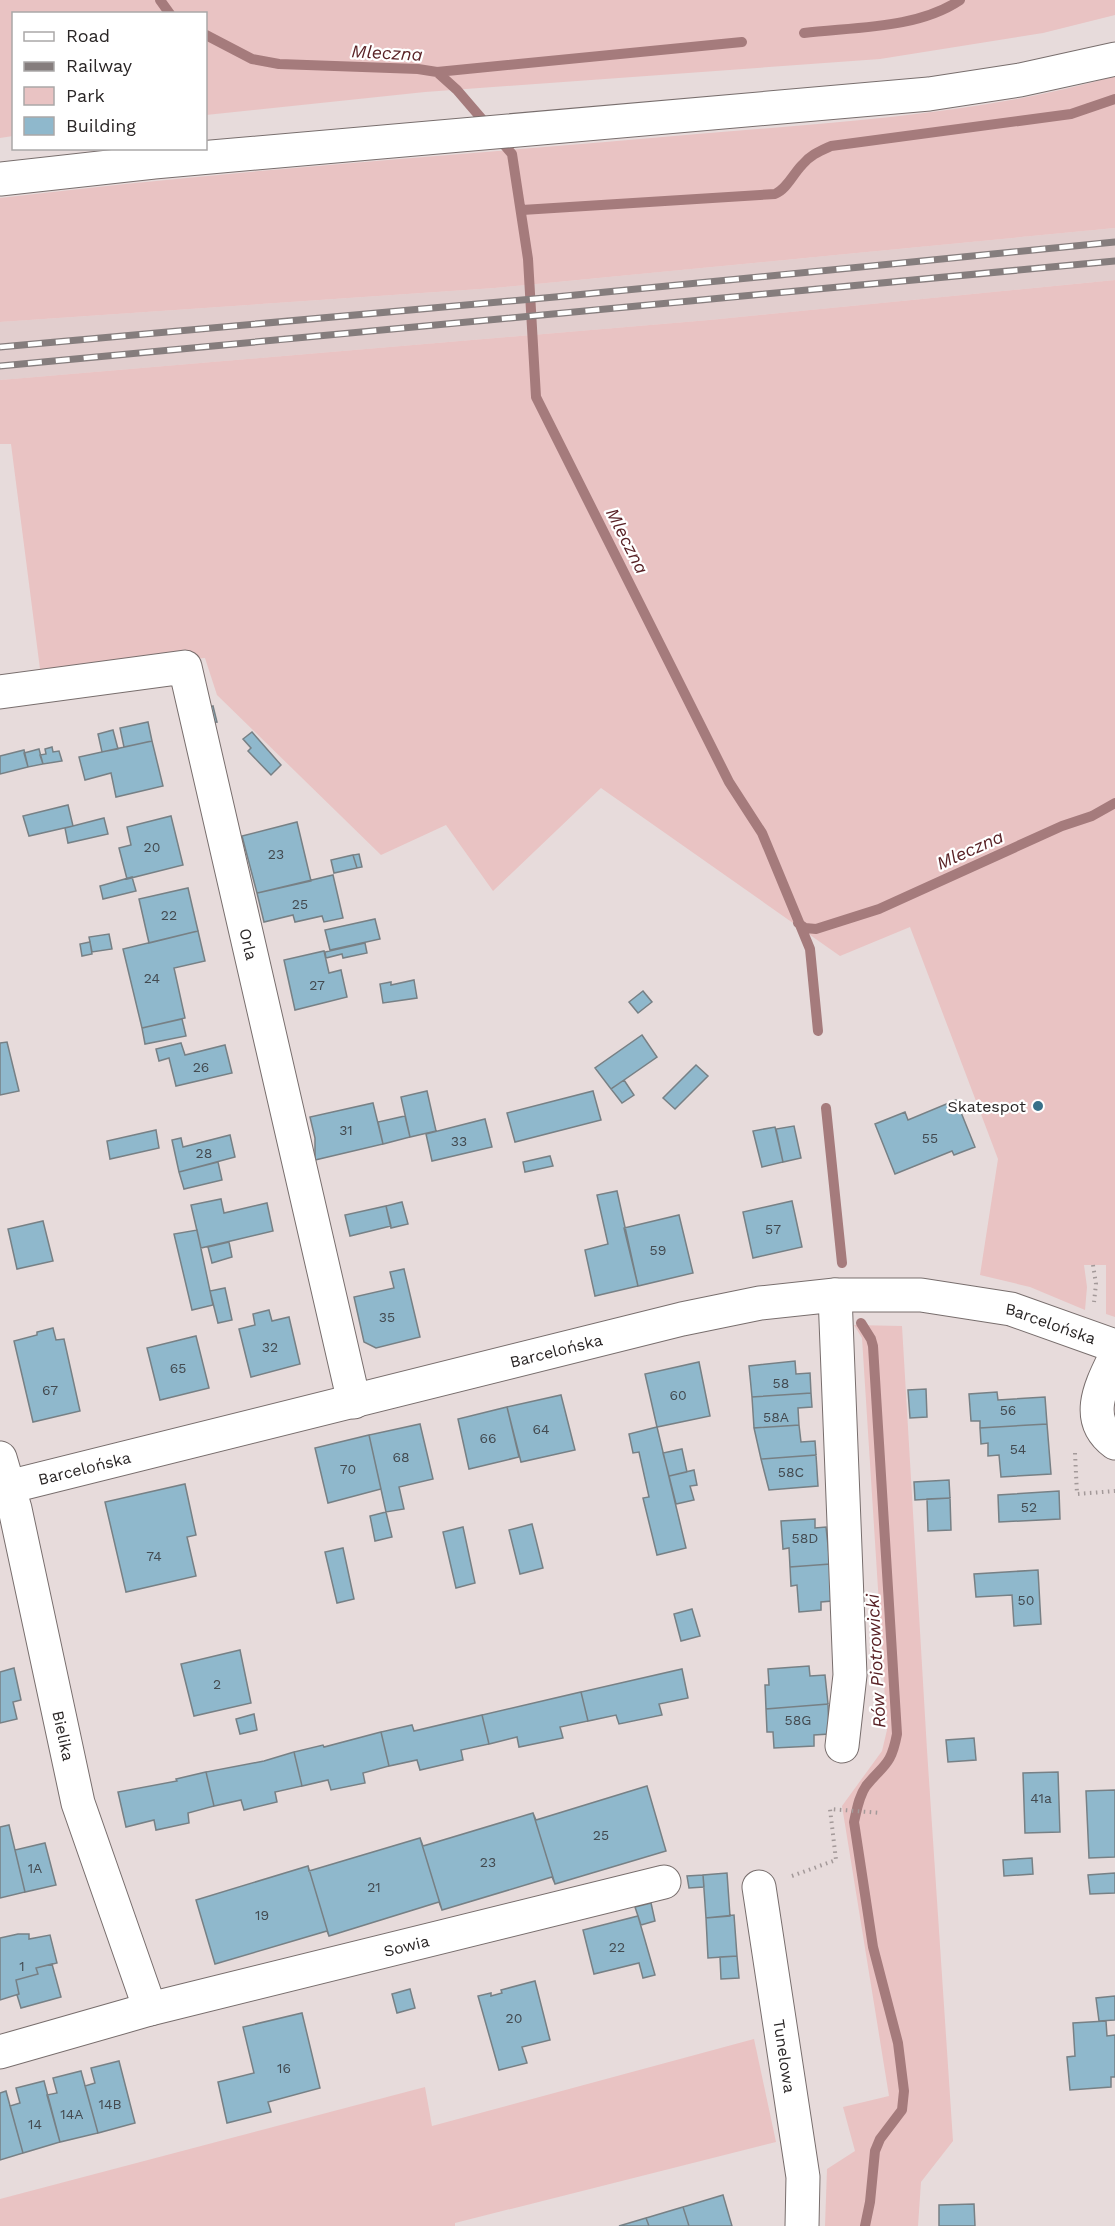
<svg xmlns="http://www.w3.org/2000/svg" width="1115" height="2226" font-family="'Work Sans',sans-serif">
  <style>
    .built { fill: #e2cece }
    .green { fill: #e9c3c3 }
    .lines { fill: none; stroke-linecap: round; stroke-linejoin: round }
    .stream { stroke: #a57b7c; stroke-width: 10 }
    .building { fill: #8fb8cc; stroke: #778085; stroke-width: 1.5 }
    .minor-casing { stroke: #786e6d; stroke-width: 35 }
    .path { stroke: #a39999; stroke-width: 4; stroke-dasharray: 1.5 4.5; stroke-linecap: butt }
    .minor { stroke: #fff; stroke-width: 33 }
    .rail-casing { stroke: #857d7d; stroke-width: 7 }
    .rail { stroke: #fff; stroke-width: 4.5; stroke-dasharray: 14; stroke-linecap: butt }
    .poi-dot { fill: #377089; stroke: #fff; stroke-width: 2 }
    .labels { text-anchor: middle; stroke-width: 4.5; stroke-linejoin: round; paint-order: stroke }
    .number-label { font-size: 14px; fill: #434a50 }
    .street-label { font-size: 16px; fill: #2a2626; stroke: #fff }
    .poi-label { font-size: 16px; fill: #2a2626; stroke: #fff; text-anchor: end }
    .water-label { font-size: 18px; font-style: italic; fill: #592226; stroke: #fff }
  </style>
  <rect width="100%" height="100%" fill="#e7dbdb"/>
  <!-- built -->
  <path class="built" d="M1115 228V280L709 320 0 380V322L495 288Z"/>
  <!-- green -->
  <path class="green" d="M0 0H1115V15L1043 33 880 59 425 92 206 115V14H14L13 136 0 138Z
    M1115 76V228L495 288 0 322V198C232 170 464 155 697 134 836 122 980 115 1115 76Z
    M1115 280V1317L1106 1314V1265H1084L1087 1287 1085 1310 1030 1287 980 1275 998 1159 910 927 840 956 601 788 493 891 446 825 381 855 217 695 205 658 40 669 11 444H0V380L709 320Z
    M854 1325 902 1326 927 1750 953 2141 921 2182 918 2226H825L827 2169 855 2151 843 2107 889 2096 842 1806 882 1751 887 1730 862 1338Z
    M754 2039 776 2142 455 2223V2226H0V2199L425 2087 432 2126Z"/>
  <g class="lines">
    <!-- stream -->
    <path class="stream" d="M160 0 170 14
      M804 33C854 27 917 29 960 0
      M206 35 252 59 279 64 418 69 437 72 457 90 512 154 528 259 536 397 729 782 762 833 810 949 818 1031
      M437 72 742 42
      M522 210 775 194C787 189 793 174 802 165 810 155 820 151 831 146L1071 114 1115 99
      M798 923 805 928 816 929 879 909 1062 826 1092 816 1115 803
      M826 1108 842 1263
      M861 1323 871 1339 873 1346 897 1734C891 1766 884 1764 866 1786 859 1796 857 1809 854 1822L873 1947 898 2043 904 2091 902 2110 880 2139 875 2151 870 2202 865 2226"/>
  </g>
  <!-- building -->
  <path class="building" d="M213 706 217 722 206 723 203 709Z
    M148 722 152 741 124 747 120 728Z
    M113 730 118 749 102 752 98 734Z
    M252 732 281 765 271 775 248 751 251 748 243 739Z
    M152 741 163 786 116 797 111 773 85 780 79 757Z
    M52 747 53 752 59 751 62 761 43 764 40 755 46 754 45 749Z
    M39 749 43 764 28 767 24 753Z
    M24 750 28 767 0 774V756Z
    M68 805 73 826 29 836 23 816Z
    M171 816 183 865 127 879 119 848 131 845 127 827Z
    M104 818 108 834 68 843 65 828Z
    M297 822 311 881 257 893 242 836Z
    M359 854 362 867 357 868 353 855Z
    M353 855 357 868 334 873 331 860Z
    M333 875 343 918 324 922 322 916 295 922 293 915 264 922 257 893Z
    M132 877 136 891 103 899 100 886Z
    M188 888 198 931 149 943 139 899Z
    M375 919 380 939 330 950 325 930Z
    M198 931 205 961 174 968 185 1018 142 1028 123 949Z
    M109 934 112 949 92 952 89 937Z
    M90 942 92 954 82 956 80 944Z
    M365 943 367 953 343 958 342 954 326 958 325 952Z
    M324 951 329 973 341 970 347 997 295 1010 284 960Z
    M414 980 417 998 383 1003 380 984 391 982V985Z
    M643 991 652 1002 638 1013 629 1002Z
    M182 1019 186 1036 145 1044 142 1028Z
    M642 1035 657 1057 611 1089 595 1068Z
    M7 1042 19 1091 0 1095V1043Z
    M181 1043 185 1055 225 1045 232 1073 176 1086 169 1058 159 1061 156 1049Z
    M696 1065 708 1076 675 1109 663 1098Z
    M624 1080 634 1095 622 1103 611 1089Z
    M427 1091 436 1131 410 1137 401 1097Z
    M593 1091 601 1120 515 1142 507 1113Z
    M956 1100 975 1147 954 1155 952 1151 895 1174 875 1124 905 1112 908 1120Z
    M373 1103 383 1144 315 1160V1138L310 1117Z
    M405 1116 410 1137 383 1144 378 1122Z
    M485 1119 492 1147 432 1161 426 1134Z
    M794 1126 801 1158 783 1162 776 1129Z
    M775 1127 783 1162 762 1167 753 1131Z
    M156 1130 159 1148 110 1159 107 1141Z
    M230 1135 235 1157 179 1172 172 1140 181 1138 183 1147Z
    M550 1156 553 1166 525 1172 523 1162Z
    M218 1162 222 1180 184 1189 179 1172Z
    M617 1191 638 1286 595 1296 585 1250 608 1244 597 1195Z
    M221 1199 224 1213 267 1203 273 1231 201 1248 191 1205Z
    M792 1201 802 1247 753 1258 743 1212Z
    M402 1202 408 1224 391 1228 386 1206Z
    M386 1206 391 1226 350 1236 345 1215Z
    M679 1215 693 1273 638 1286 624 1228Z
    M43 1221 53 1261 17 1269 8 1229Z
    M197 1230 213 1305 192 1310 174 1234Z
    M229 1242 232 1257 212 1263 208 1247Z
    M404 1269 420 1337 376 1348 364 1342 354 1297 394 1288 390 1272Z
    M225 1288 232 1320 218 1323 210 1291Z
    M269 1310 272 1321 289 1317 300 1364 251 1377 239 1329 255 1325 253 1314Z
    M53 1328 56 1340 64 1339 80 1411 33 1422 14 1341 37 1335V1332Z
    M196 1336 209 1388 160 1400 147 1348Z
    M795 1361 796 1374 810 1373 811 1393 752 1397 749 1366Z
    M699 1362 710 1416 657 1427 645 1374Z
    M926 1389 927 1417 910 1418 908 1390Z
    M997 1392 998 1400 1045 1397 1047 1424 980 1428V1421H971L969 1394Z
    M811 1393 812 1407 798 1408 799 1425 754 1428 752 1397Z
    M561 1395 575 1450 521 1462 507 1407Z
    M507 1407 519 1457 469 1469 458 1419Z
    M420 1424 433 1479 399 1487 404 1509 386 1512 369 1435Z
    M1047 1424 1051 1474 1001 1477 999 1455 988 1456V1443L981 1444 980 1428Z
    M799 1425 801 1442 815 1441 816 1455 761 1459 754 1428Z
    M657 1427 686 1548 657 1555 643 1498 649 1497 639 1452 633 1453 629 1434Z
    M369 1435 381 1489 328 1503 315 1448Z
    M682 1449 687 1472 669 1476 663 1453Z
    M816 1455 818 1486 769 1490 761 1459Z
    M694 1470 697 1485 690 1486 694 1500 676 1504 669 1476Z
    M949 1480 950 1498 915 1500 914 1482Z
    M185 1484 196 1535 187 1537 196 1576 126 1592 105 1502Z
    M1059 1491 1060 1519 999 1522 998 1495Z
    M950 1498 951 1530 928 1531 927 1499Z
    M386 1512 392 1537 375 1541 370 1516Z
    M815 1519V1528L826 1527 830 1564 790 1567 789 1548 783 1549 781 1521Z
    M532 1524 543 1568 520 1574 509 1530Z
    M463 1527 475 1583 456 1588 443 1532Z
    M343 1548 354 1599 337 1603 325 1552Z
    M830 1564 832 1601 821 1602V1610L799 1612 797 1585 791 1586 790 1567Z
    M1038 1570 1041 1624 1014 1626 1012 1595 976 1597 974 1574Z
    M692 1609 700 1636 681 1641 674 1614Z
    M240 1650 251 1703 194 1716 181 1664Z
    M809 1666 810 1676 825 1675 828 1704 766 1709 765 1685H769L768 1669Z
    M14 1668 21 1700 13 1702 17 1719 0 1723V1672Z
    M682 1669 688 1698 659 1704 662 1715 619 1724 616 1715 588 1721 581 1692Z
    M581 1692 588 1721 560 1727 563 1738 519 1747 517 1737 489 1744 482 1715Z
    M828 1704 829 1734 814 1735V1746L774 1748 773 1732H767L766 1709Z
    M254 1714 257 1730 240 1734 236 1719Z
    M482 1715 489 1744 461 1750 463 1760 420 1770 417 1760 389 1766 381 1732 412 1725 414 1731Z
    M381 1732 389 1766 363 1773 365 1783 331 1790 328 1780 302 1786 294 1752 323 1745 324 1747Z
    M974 1738 976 1760 948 1762 946 1740Z
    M294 1752 302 1786 275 1792 277 1802 244 1810 241 1800 214 1806 206 1772 264 1761Z
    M206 1772 214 1806 188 1813 189 1823 156 1830 154 1820 126 1827 118 1792 177 1781 176 1779Z
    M1058 1772 1060 1832 1025 1833 1023 1773Z
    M647 1786 666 1851 555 1884 533 1813 536 1820Z
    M1115 1790V1857L1089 1858 1086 1791Z
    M533 1813 555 1884 552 1877 442 1910 420 1838 423 1846Z
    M9 1825 25 1892 0 1898V1827Z
    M420 1838 442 1910 439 1902 329 1936 308 1866 309 1871Z
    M45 1843 56 1885 25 1892 15 1850Z
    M1032 1858 1033 1874 1004 1876 1003 1860Z
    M308 1866 329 1936 327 1931 215 1964 196 1900Z
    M727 1873 730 1916 706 1918 703 1875Z
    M1115 1873V1893L1090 1894 1088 1875Z
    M703 1875 704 1887 689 1888 687 1876Z
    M651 1903 655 1921 641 1925 635 1907Z
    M734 1915 737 1956 708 1958 706 1918Z
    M638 1916 655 1975 643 1978 639 1963 594 1974 583 1930Z
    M18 1934H29V1939L50 1935 57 1963 36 1968 38 1974 16 1980 19 1994 0 2000V1938Z
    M737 1956 739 1978 721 1979 720 1957Z
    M52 1964 61 1997 21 2008 17 1995 19 1994 16 1980 38 1974 36 1968Z
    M535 1981 550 2040 522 2047 527 2063 499 2070 478 1996 491 1993V1996L502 1993 501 1990Z
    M410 1989 415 2008 397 2013 392 1994Z
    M1115 1996V2020L1099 2021 1096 1998Z
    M302 2013 320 2088 268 2102 271 2112 227 2123 218 2082 254 2073 243 2027Z
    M1106 2021 1107 2036 1115 2035V2077H1111V2087L1070 2090 1067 2057 1075 2056 1073 2023Z
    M119 2061 135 2123 98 2133 85 2086 95 2083 91 2068Z
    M81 2071 98 2133 60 2142 47 2095 57 2093 53 2078Z
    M44 2081 60 2142 23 2153 10 2106 20 2103 16 2088Z
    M6 2091 23 2153 0 2160V2093Z
    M723 2195 732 2226H689L683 2207Z
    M974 2204 975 2226H939V2205Z
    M683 2207 689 2226H649L646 2218Z
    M646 2218 649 2226H619Z"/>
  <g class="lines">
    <defs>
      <g id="minor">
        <path d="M0 179 154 162 929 94 1020 80 1115 59"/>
        <path id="s1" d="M0 692 185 667 354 1402"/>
        <path d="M835 1295 850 1675 842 1746"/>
        <path d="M1115 1357C1101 1386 1083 1419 1115 1443"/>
        <path id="s2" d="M0 1458 15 1509 78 1803 150 2009"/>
        <path id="s3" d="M0 1489 682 1319 760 1303 835 1295H921L1011 1309 1115 1346"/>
        <path id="s4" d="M759 1887 803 2177 802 2226"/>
        <path id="s5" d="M0 2052 150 2009 664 1882"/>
      </g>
    </defs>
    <!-- minor casing -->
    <use href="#minor" class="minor-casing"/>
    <!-- path -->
    <path class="path" d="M1093 1265 1096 1284 1094 1302
      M1075 1453 1077 1494 1115 1491
      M792 1876 836 1860 830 1809 881 1813"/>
    <!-- minor -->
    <use href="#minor" class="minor"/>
    <defs>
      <path id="rail" d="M0 347 555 297 1115 242
        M0 366 1115 261"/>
    </defs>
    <!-- rail casing -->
    <use href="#rail" class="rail-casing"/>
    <!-- rail -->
    <use href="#rail" class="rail"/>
  </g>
  <!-- markers -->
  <circle class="poi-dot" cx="1038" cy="1106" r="6"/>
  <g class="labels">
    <!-- number labels -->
    <g class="number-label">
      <text x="152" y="852">20</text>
      <text x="276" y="859">23</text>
      <text x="300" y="909">25</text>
      <text x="169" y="920">22</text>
      <text x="152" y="983">24</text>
      <text x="317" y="990">27</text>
      <text x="201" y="1072">26</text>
      <text x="346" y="1135">31</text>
      <text x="930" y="1143">55</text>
      <text x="459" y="1146">33</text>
      <text x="204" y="1158">28</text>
      <text x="773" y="1234">57</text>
      <text x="658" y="1255">59</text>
      <text x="387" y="1322">35</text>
      <text x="270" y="1352">32</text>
      <text x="178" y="1373">65</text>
      <text x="781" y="1388">58</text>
      <text x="50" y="1395">67</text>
      <text x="678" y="1400">60</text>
      <text x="1008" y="1415">56</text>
      <text x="776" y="1422">58A</text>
      <text x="541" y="1434">64</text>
      <text x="488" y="1443">66</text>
      <text x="1018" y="1454">54</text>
      <text x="401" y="1462">68</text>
      <text x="348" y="1474">70</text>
      <text x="791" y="1477">58C</text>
      <text x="1029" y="1512">52</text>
      <text x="805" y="1543">58D</text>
      <text x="154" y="1561">74</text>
      <text x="1026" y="1605">50</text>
      <text x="217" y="1689">2</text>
      <text x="798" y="1725">58G</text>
      <text x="1041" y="1803">41a</text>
      <text x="601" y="1840">25</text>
      <text x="488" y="1867">23</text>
      <text x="35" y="1873">1A</text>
      <text x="374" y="1892">21</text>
      <text x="262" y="1920">19</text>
      <text x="617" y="1952">22</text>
      <text x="22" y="1971">1</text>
      <text x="514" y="2023">20</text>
      <text x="284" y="2073">16</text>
      <text x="110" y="2109">14B</text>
      <text x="72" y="2119">14A</text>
      <text x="35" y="2129">14</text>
    </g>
    <!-- street labels -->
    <g class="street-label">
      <text dy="6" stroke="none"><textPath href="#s1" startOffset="471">Orla</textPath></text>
      <text dy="6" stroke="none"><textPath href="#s3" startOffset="1077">Barcelońska</textPath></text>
      <text dy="6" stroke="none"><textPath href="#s3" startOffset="573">Barcelońska</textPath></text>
      <text dy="6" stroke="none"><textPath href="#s3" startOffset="87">Barcelońska</textPath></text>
      <text dy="6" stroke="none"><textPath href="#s2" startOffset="285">Bielika</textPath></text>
      <text dy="6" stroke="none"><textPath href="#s5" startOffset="420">Sowia</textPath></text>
      <text dy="6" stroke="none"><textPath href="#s4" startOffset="171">Tunelowa</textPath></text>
    </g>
    <!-- poi labels -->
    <g class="poi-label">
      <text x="1026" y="1112">Skatespot</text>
    </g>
    <!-- water labels -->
    <g class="water-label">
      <text transform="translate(387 53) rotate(3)" y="6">Mleczna</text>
      <text transform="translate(627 541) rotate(63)" y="6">Mleczna</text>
      <text transform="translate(970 850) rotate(-24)" y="6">Mleczna</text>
      <text transform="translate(876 1661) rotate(-93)" y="6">Rów Piotrowicki</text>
    </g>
  </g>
  <!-- legend -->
  <rect x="12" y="12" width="195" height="138" fill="#ffffff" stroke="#aaa8a8" stroke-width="1.5"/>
  <rect x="24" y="32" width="30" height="9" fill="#ffffff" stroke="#aaa8a8" stroke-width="1.5"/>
  <text x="66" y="42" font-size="18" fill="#2a2626">Road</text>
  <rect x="24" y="62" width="30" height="9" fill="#857d7d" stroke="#aaa8a8" stroke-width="1.5"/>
  <text x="66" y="72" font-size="18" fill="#2a2626">Railway</text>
  <rect x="24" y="87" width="30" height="18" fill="#e9c3c3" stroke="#aaa8a8" stroke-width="1.5"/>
  <text x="66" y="102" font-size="18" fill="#2a2626">Park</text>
  <rect x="24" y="117" width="30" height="18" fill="#8fb8cc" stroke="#aaa8a8" stroke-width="1.5"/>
  <text x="66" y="132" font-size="18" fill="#2a2626">Building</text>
</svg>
